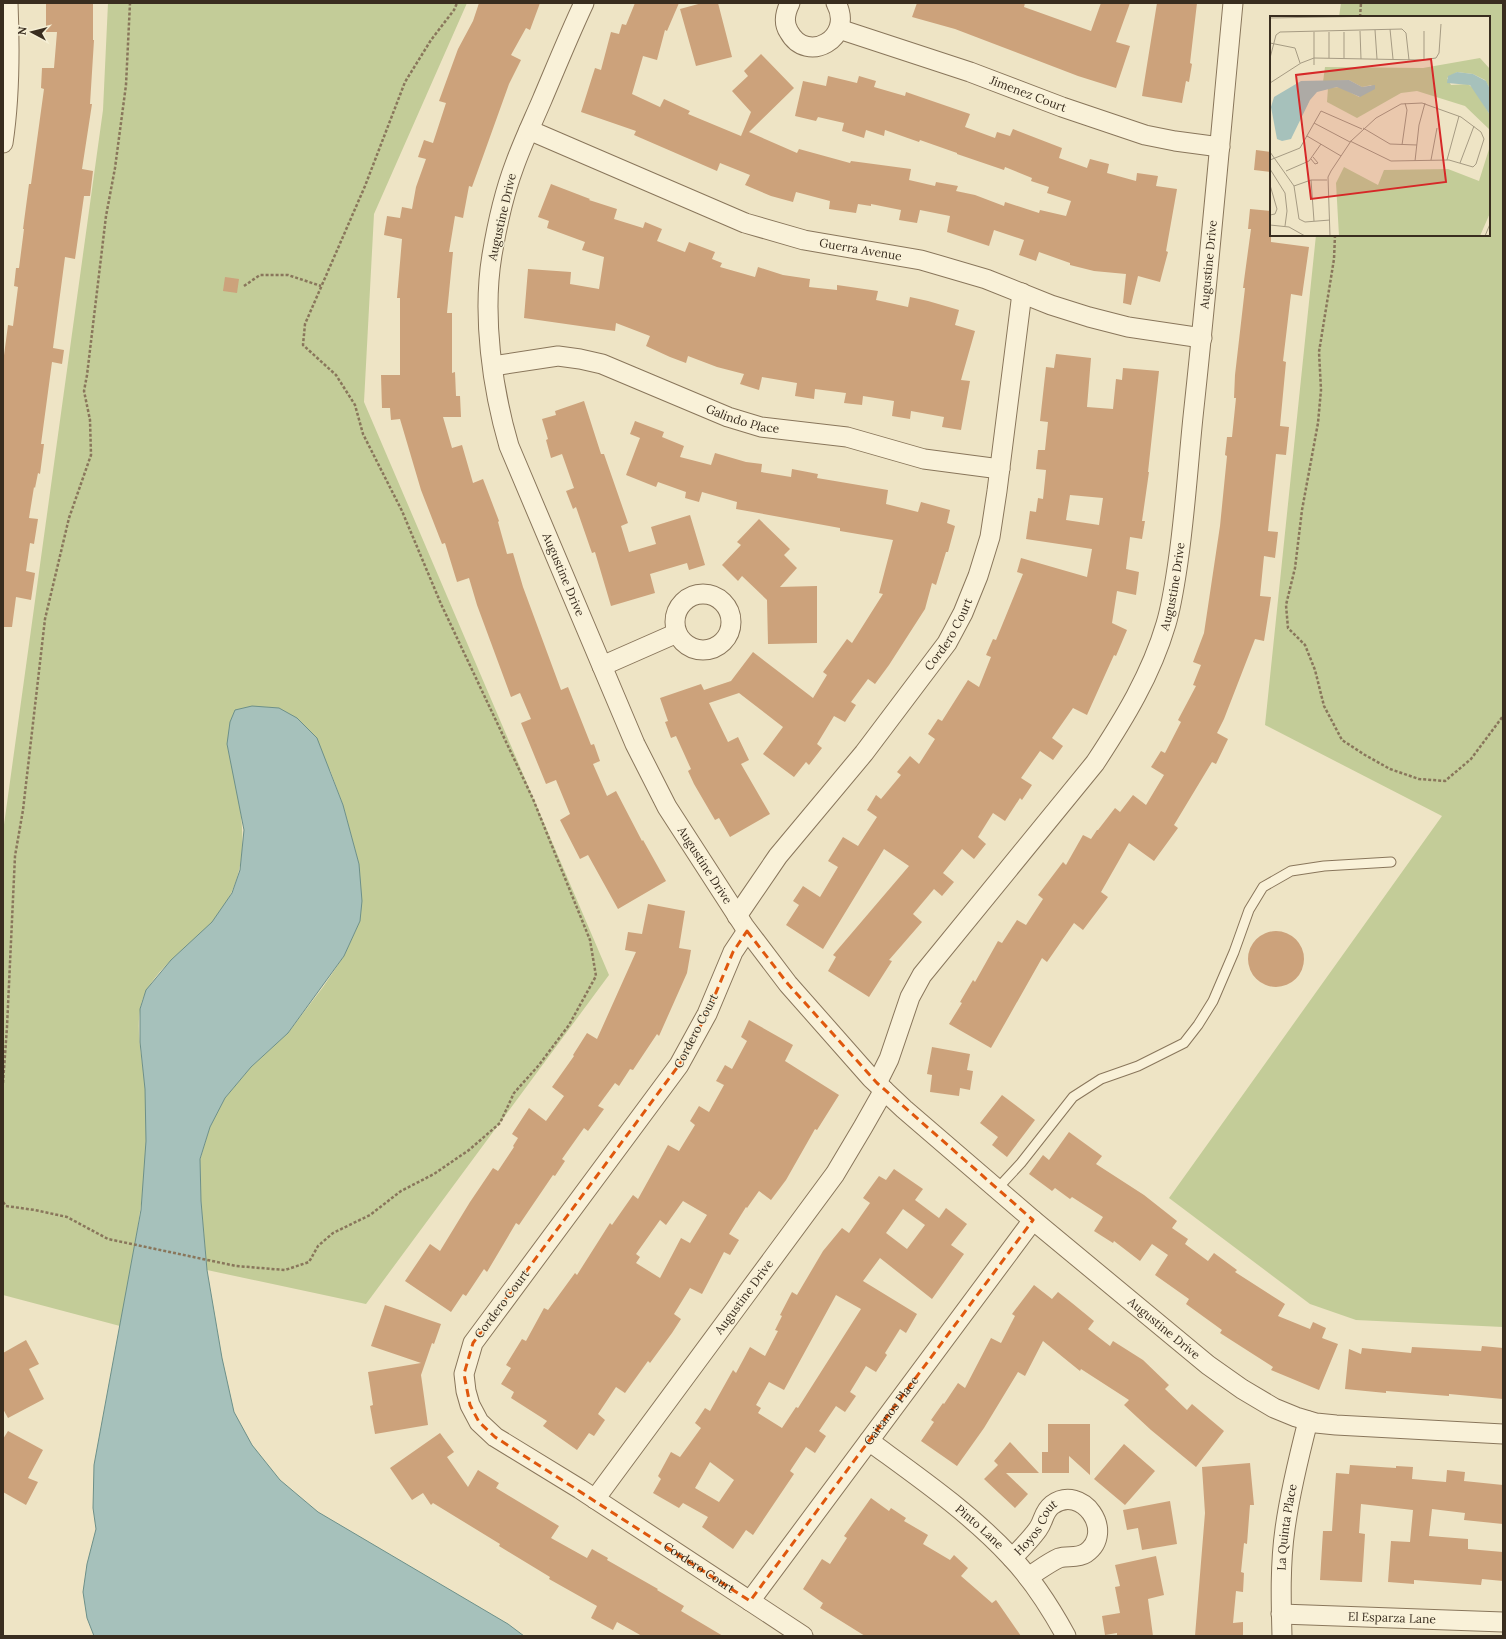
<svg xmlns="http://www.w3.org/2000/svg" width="1506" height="1639" font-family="Lora,serif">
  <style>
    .green { fill: #c3cc98 }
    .water { fill: #a6c1bb; stroke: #6d9089 }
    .building { fill: #cca27b; fill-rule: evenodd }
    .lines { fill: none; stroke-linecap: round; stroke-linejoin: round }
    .lane-casing { stroke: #89765b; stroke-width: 11 }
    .street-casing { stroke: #89765b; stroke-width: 21 }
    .path { stroke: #89765b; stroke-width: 2.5; stroke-dasharray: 3 2; stroke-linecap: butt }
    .lane { stroke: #f9f1d8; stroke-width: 9 }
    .street { stroke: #f9f1d8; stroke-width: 19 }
    .marked { fill: none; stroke: #df570d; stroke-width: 3; stroke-dasharray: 8 5; stroke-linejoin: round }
    .labels { text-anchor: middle; stroke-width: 3; stroke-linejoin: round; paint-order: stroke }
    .street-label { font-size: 12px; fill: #392d1f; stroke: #f5eed4 }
    .inset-road { fill: none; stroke: #a69b83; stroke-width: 1 }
    .view { fill: #d62828; fill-opacity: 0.15; stroke: #d62828; stroke-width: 2 }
    .inset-edge { fill: none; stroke: #392d1f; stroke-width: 2 }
  </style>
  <rect width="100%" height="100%" fill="#eee4c5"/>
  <!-- green -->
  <path class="green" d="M108 3H467L374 214 364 402 609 975 366 1304 207 1270 201 1201 200 1160 210 1127 225 1098 251 1067 288 1033 323 987 344 956 360 921 359 864 343 805 330 770 227 744C241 806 259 869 212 922 202 934 189 943 178 954 162 968 143 988 140 1010 136 1034 143 1063 145 1087 147 1105 147 1123 146 1140 145 1203 131 1265 120 1326L3 1295V832L103 110Z
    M1341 3H1503V1327L1356 1320 1310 1304 1169 1198 1442 816 1265 725 1316 235H1489V17H1339Z"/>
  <!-- water -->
  <path class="water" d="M252 706 279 708 297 718 317 738 343 805 359 864 362 901 360 921 344 956 288 1033 251 1067 225 1098 210 1127 200 1159 201 1201 207 1270 222 1358 234 1412 252 1445 280 1480 318 1512 508 1624 524 1636H94L87 1618 83 1592 87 1564 96 1529 93 1508 94 1465 141 1210 146 1141 145 1089 140 1042V1009L146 990 171 960 212 922 232 893 240 870 244 830 227 744 230 722 235 710Z"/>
  <!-- building -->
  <path class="building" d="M46 3H93V40H94L90 104H92L82 169 93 171 90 196H84L75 259 65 257 53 348 64 350 62 364 52 362 41 444H44L40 474 38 473 35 488 34 487 29 518 38 519 34 544 30 543 26 571 35 573 31 600 16 597 12 627H3V363L8 325 13 326 18 287 14 286 16 268H19L24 229H23L29 184H31L44 89 41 88 42 68H54L57 32H46Z
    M479 3H540L530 30 526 28 511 55 521 60 509 84 472 187 469 186 463 218 455 216 449 252H453L447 313H452V373L455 372 456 396H460L461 417H443L452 448 462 445 473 483 483 479 499 521 498 522 507 554 513 553 523 587 561 690 568 687 591 745 594 744 600 761 593 764 607 796 616 791 642 841 643 840 666 881 618 909 588 855 580 859 560 820 570 814 556 780 546 784 521 723 531 719 520 693 511 697 477 605 469 578 457 582 445 543 442 544 421 490 400 419 391 420 390 408H382L381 375H400V298H397L402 239 384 235 387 216 400 218 402 207 412 209 416 187 426 159 418 157 424 140 433 143 446 103 439 101 458 49 473 21Z
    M635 3H679L667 31 665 30 657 60 643 56 632 94 660 107 664 99 690 111 688 114 741 136 751 112 732 91 748 76 744 71 761 54 794 88 749 132 797 153 799 149 850 163 851 161 911 169 909 180 935 186 936 182 958 186 956 191 975 195 1004 206 1005 202 1039 213 1040 210 1066 216 1071 201 1047 193 1049 187 1031 181 1032 178 1005 167 1004 170 957 154V153L920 140 919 142 885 130 884 136 866 130 864 138 842 131 844 123 818 117 816 121 795 116 803 81 826 86 828 76 857 83 859 76 876 81 874 87 905 96 906 92 970 114 965 127 995 138 997 132 1010 136 1013 129 1062 148 1059 158 1087 168 1090 159 1109 164 1107 173 1136 181 1137 173 1158 176 1156 186 1177 189 1166 251 1168 252 1160 282 1138 276 1131 305 1123 303 1126 274 1094 271 1070 265V263L1039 252 1036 261 1019 255 1024 240 994 230 989 246 947 232 950 216 920 210 917 223 899 220 901 210 871 204V206L858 204 856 213 829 209 830 201 796 192 793 202 771 196 745 185 750 175 720 163 717 171 634 135 636 131 581 112 595 68 601 70 611 32 619 34 622 24 626 25Z
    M702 3H718L732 57 696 66 680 9Z
    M917 3H1025L1024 7 1091 31 1101 3H1130L1116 42 1130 46 1116 88 1078 76 955 29 912 17Z
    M1157 3H1197L1190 63 1192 64 1189 82 1186 81 1182 103 1142 96Z
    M1256 150 1271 152V172L1254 170Z
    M551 184 590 199 589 200 617 209 614 219 643 228 645 222 662 229 657 241 685 252 689 242 715 252 712 259 722 263 720 267 755 277 758 267 783 275 810 279 809 287 837 290V285L878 291 876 300 908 307 910 297 928 301 959 310 955 325 975 331 961 380 970 381 961 430 942 427 944 417 911 411 910 419 892 416 894 401 863 396 862 405 844 403 846 393 815 389 814 399 795 396 797 383 762 377 759 390 740 384 744 374 717 367 688 356 686 363 670 357 646 346 650 336 616 323 615 331 524 318 528 269 571 272 570 284 599 289 604 257 582 250 585 242 547 228 549 221 538 217Z
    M1250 209 1271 211V242L1309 247 1302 296 1291 294 1283 361 1286 362 1280 426 1289 427 1286 455 1276 454 1268 531 1278 532 1275 558 1264 556 1260 596 1271 597 1264 641 1255 639 1224 719 1217 733 1228 739 1216 764 1212 762 1174 825 1178 828 1154 861 1129 843 1101 892 1108 897 1083 930 1074 923 1047 962 1042 958 991 1048 949 1024 962 1003 960 1002 973 980 975 982 998 941 1002 943 1017 920 1026 925 1043 899 1038 895 1063 862 1066 865 1083 835 1091 839 1097 830H1098L1115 808 1120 812 1133 795 1146 805 1164 775 1151 767 1161 751 1165 753 1181 722 1178 720 1196 686 1193 685 1201 665 1193 662 1204 633 1220 526 1227 456 1225 455 1227 437H1232L1236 398H1234L1235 375 1245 288H1243L1251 229H1248Z
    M225 277 239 279 237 293 223 291Z
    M1056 354 1091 358 1087 407 1113 409 1116 379 1122 380 1123 368 1159 371 1148 472H1149L1142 521H1145L1142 539 1130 537 1126 569 1139 572 1136 595 1117 591 1112 623 1127 630 1116 656 1114 655 1087 715 1073 708 1052 738 1063 746 1053 760 1040 751 1021 778 1032 785 1022 800 1020 798 1005 821 993 813 978 837 986 844 974 859 962 849 943 873 954 882 942 896 934 889 913 914 922 922 889 960 892 961 869 997 828 971 836 957 833 955 909 866 884 849 823 949 786 925 799 905 793 901 803 886 820 897 838 867 828 861 843 837 858 846 877 817 867 810 876 795 881 799 901 775 897 772 910 756 919 764 935 739 928 734 938 719 942 721 968 680 979 687 991 657 986 655 993 639 996 640 1023 574 1017 572 1021 558 1087 577 1092 549 1026 539 1030 511 1036 512 1038 498 1043 499 1046 470 1036 469 1038 450H1045L1048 422 1040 421 1046 367 1054 368ZM1070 495 1103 498 1099 525 1066 520Z
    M584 401 601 454H604L628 523 621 526 629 552 656 544 651 527 690 515 705 565 689 570 687 563 650 574 655 593 611 606 595 552 592 553 576 507 573 509 566 491 574 488 562 454 551 458 546 440 548 439 542 419 556 415 555 411Z
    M635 421 664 432 662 437 684 446 680 457 711 465 715 453 746 462 762 464 761 472 791 477 792 469 818 474 817 478 888 490 886 504 918 512 921 502 950 510 947 523 955 526 948 552H946L936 585 932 583 925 609 889 665 875 684 868 679 851 702 856 705 845 722 834 716 817 744 822 748 809 765 806 762 794 777 763 754 783 727 739 693 709 703 728 742 738 737 749 760 741 764 770 814 730 837 719 818 715 820 694 784 688 771 691 769 676 736 671 738 665 722 668 721 660 698 701 684 704 690 731 681 753 652 813 698 827 675 823 672 847 639 852 643 883 594 879 593 893 540 840 531V528L736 509 737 502 702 492 699 502 685 498 686 492 658 482 656 487 626 475 640 438 630 434Z
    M759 519 790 549 784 555 797 568 780 587 817 586V643L768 644 767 600 742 576 738 581 722 565 741 545 737 542Z
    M648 904 685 911 679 948 691 950 687 973 659 1036 657 1034 633 1070 630 1069 619 1086 615 1083 598 1106 604 1109 588 1131 584 1128 562 1159 565 1161 555 1176 553 1175 519 1225 516 1223 487 1272 484 1269 466 1296 463 1294 451 1312 405 1281 430 1244 440 1251 470 1202 493 1168 498 1171 514 1147 513 1146 518 1138 512 1134 529 1108 546 1121 564 1096 552 1087 574 1056 573 1055 587 1033 597 1039 636 952 625 950 628 932 642 934Z
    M1248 959a28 28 0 1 1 56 0a28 28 0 1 1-56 0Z
    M749 1020 793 1045 785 1061 839 1095 817 1130 815 1129 786 1180 771 1200 759 1191 747 1208 746 1207 729 1234 739 1240 730 1255 724 1252 702 1294 690 1288 674 1314 681 1319 672 1333 650 1363 648 1361 625 1393 616 1387 598 1414 605 1420 594 1436 589 1433 577 1450 543 1426 547 1421 511 1398 514 1392 501 1384 511 1368 506 1365 522 1339 526 1341 544 1308 548 1310 575 1273 577 1275 610 1223 612 1225 633 1195 638 1199 668 1145 679 1151 695 1125 690 1121 699 1106 709 1112 724 1085 716 1081 725 1065 732 1069 747 1041 741 1037ZM683 1201 707 1215 690 1243 681 1238 660 1278 636 1263 640 1257 636 1254 660 1220 666 1225Z
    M932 1047 970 1054 967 1070 973 1071 970 1090 960 1088 959 1096 930 1092 932 1075 927 1074Z
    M1002 1095 1035 1120 1007 1157 992 1145 998 1137 980 1123Z
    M1069 1132 1102 1156 1096 1164 1144 1195 1177 1221 1172 1228 1188 1239 1185 1244 1208 1261 1214 1253 1237 1270 1235 1272 1285 1304 1278 1316 1310 1329 1313 1322 1326 1328 1322 1338 1338 1344 1319 1390 1271 1370 1273 1367 1220 1333 1222 1330 1186 1304 1189 1299 1155 1275 1168 1255 1152 1244 1140 1261 1114 1241 1113 1243 1094 1231 1103 1217 1072 1197 1070 1199 1055 1188 1052 1191 1029 1174 1043 1155 1049 1160Z
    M894 1169 923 1189 915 1200 939 1218 946 1208 967 1224 951 1245 964 1254 932 1299 880 1258 863 1281 917 1314 906 1333 900 1329 885 1353 887 1355 876 1372 866 1366 850 1392 856 1396 845 1412 836 1406 819 1431 826 1436 815 1453 806 1447 790 1471 794 1474 753 1535 746 1530 733 1549 702 1527 708 1517 683 1503 679 1508 653 1493 661 1479 658 1476 671 1452 680 1457 701 1428 695 1423 705 1408 710 1411 733 1370 736 1373 750 1347 765 1356 778 1331 775 1330 782 1316 780 1315 792 1292 797 1295 823 1251 842 1228 849 1233 870 1203 863 1198 879 1176 886 1180ZM903 1209 925 1225 907 1249 886 1233ZM836 1295 861 1309 798 1408 796 1407 782 1428 758 1413 761 1408 756 1405 769 1382 784 1390ZM710 1462 734 1480 719 1502 695 1488Z
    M1034 1285 1052 1299 1058 1292 1072 1303 1094 1321 1088 1329 1110 1346 1113 1341 1143 1360 1169 1385 1165 1389 1187 1410 1192 1404 1224 1431 1196 1467 1151 1430 1124 1405 1129 1400 1081 1369 1080 1371 1043 1341 1025 1376 1018 1372 984 1428 957 1466 921 1441 934 1422 931 1420 943 1403 944 1404 958 1383 965 1388 991 1338 1001 1343 1015 1316 1012 1314Z
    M385 1305 441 1324 434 1344 432 1343 421 1375 428 1425 375 1434 370 1406 373 1405 368 1372 421 1363 371 1346Z
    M26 1340 39 1364 29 1369 44 1399 8 1418 3 1409V1353Z
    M1482 1346 1503 1348V1399L1449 1394V1396L1386 1391V1393L1345 1389 1349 1349 1361 1354 1362 1348 1411 1353 1412 1347 1481 1351Z
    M1048 1424H1090V1475L1069 1456V1473H1042V1452H1048Z
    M8 1431 43 1450 28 1478 38 1482 26 1505 3 1492V1439Z
    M440 1433 454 1452 447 1457 468 1487 478 1470 499 1483 496 1488 559 1526 551 1538 587 1558 592 1549 608 1558 607 1560 658 1589 657 1590 684 1606 681 1611 723 1636H642L617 1622 613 1630 591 1618 597 1606 549 1579 550 1577 499 1546 500 1544 433 1503 431 1505 423 1493 412 1500 390 1468Z
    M1010 1442 1039 1473H1006L1028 1494 1015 1508 984 1479 998 1465 994 1461Z
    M1124 1444 1155 1471 1125 1505 1094 1479Z
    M1250 1463 1254 1505H1250L1247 1544 1244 1543 1241 1572 1244 1573 1243 1592 1236 1591 1233 1623 1243 1622V1636H1195L1205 1513 1202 1467Z
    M1350 1465 1396 1468V1466L1413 1467 1412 1479 1446 1482 1447 1470 1465 1472 1464 1481 1503 1485V1524L1464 1520 1465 1513 1432 1509 1429 1536 1468 1539V1549L1503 1552V1581L1482 1579 1481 1585 1414 1580V1584L1388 1582 1391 1541 1410 1542 1413 1510 1361 1504 1359 1533 1365 1534 1362 1582 1320 1580 1323 1531H1332L1336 1473 1349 1474Z
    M871 1498 889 1511 891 1508 906 1518 904 1521 928 1535 923 1544 950 1560 954 1555 968 1568 961 1576 992 1603 996 1600 1021 1636H865L820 1608 823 1603 803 1589 822 1559 830 1564 847 1538 844 1536Z
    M1170 1501 1177 1544 1142 1550 1138 1528 1127 1530 1123 1510Z
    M1156 1556 1164 1595 1148 1599 1153 1636H1117V1633L1105 1635 1102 1616 1120 1613 1115 1587 1120 1586 1115 1565Z"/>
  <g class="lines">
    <defs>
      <path id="lane" d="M997 1189 1021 1163 1073 1097 1101 1079 1138 1066 1184 1043 1198 1025 1213 1001 1234 952 1249 910 1263 887 1291 871 1324 866 1391 862"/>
      <g id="street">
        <path id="s1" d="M584 3C569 35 556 67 542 100 533 121 523 142 515 164 504 193 497 225 492 255 482 315 492 388 509 446L635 744 667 807 744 926 788 984 871 1078 904 1109 1033 1220 1208 1365 1242 1389 1274 1408 1296 1417 1316 1423 1336 1425 1503 1434"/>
        <path d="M790 3C785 13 783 23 789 32 807 65 855 38 836 3"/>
        <path id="s2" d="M839 29 970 72 1062 107 1145 135 1175 141 1220 147"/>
        <path id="s3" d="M529 130 745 223 804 240 921 260 986 279 1051 305 1089 317 1128 327 1202 338"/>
        <path d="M3 143C10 97 10 50 8 3"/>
        <path id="s4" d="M493 366 558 356 580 359 602 364 728 417 761 427 847 437 924 459 1000 469"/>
        <circle cx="703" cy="622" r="28"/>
        <path d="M602 666 677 633"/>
        <path id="s5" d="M737 916 778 856 864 753 947 643 963 613 978 576 990 537 997 491 1022 293"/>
        <path id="s6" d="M747 931 733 952 707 1014 679 1065 473 1343 464 1374 466 1391 470 1405 479 1422 495 1437 580 1489 803 1636"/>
        <path id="s7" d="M877 1083 889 1059 910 997 922 975 1095 763C1124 719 1151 675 1166 624 1172 604 1175 582 1178 562 1185 514 1188 466 1193 417 1208 279 1220 141 1233 3"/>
        <path id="s8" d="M869 1441C918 1477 969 1512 1010 1556 1033 1580 1050 1607 1066 1636"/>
        <path id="s9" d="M595 1499 835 1174 863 1127 884 1090"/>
        <path id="s10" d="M1012 1558C1021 1549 1031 1539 1038 1529 1044 1521 1043 1512 1052 1505 1082 1483 1116 1532 1086 1553 1077 1559 1067 1555 1059 1558 1048 1563 1038 1571 1028 1577"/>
        <path id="s11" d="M750 1601 1033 1220"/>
        <path id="s12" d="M1281 1614 1503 1622"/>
        <path id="s13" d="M1282 1636C1281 1601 1280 1564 1285 1529 1290 1492 1299 1456 1308 1421"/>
      </g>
    </defs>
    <!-- lane casing -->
    <use href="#lane" class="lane-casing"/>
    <!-- street casing -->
    <use href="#street" class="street-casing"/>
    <!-- path -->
    <path class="path" d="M1360 17 1361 3
      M1335 235 1334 259 1319 352 1321 390 1318 423 1302 510 1295 568 1286 605 1288 628 1305 645 1315 670 1324 706 1342 740 1365 755 1390 769 1419 779 1445 781 1471 759 1503 716
      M244 286 260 275H288L321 286
      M3 1083 7 1027 15 856 23 810 45 619 69 518 91 455 90 420 84 391 87 375 106 216 115 168 126 85 130 3
      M3 1202 6 1206 35 1210 67 1217 108 1239 236 1266 285 1270 309 1262 318 1246 333 1233 370 1215 401 1191 434 1174 469 1150 500 1123 514 1093 539 1065 569 1025 596 976 590 940 533 799 441 604 402 511 363 434 355 405 336 375 303 345 305 324 365 186 405 82 431 40 454 10 457 3"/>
    <!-- lane -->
    <use href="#lane" class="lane"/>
    <!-- street -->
    <use href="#street" class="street"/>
  </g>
  <!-- marked area -->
  <path class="marked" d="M747 931 788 984 877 1083 1033 1220 750 1601 495 1437 479 1422 470 1405 464 1374 473 1343 679 1065 707 1014 733 952Z"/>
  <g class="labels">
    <!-- street labels -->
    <g class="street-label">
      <text dy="4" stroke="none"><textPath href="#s2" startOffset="200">Jimenez Court</textPath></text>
      <text transform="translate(502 217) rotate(-77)" y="4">Augustine Drive</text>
      <text dy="4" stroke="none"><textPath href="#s3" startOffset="354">Guerra Avenue</textPath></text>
      <text dy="4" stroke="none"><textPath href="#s7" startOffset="910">Augustine Drive</textPath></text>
      <text dy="4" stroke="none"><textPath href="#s4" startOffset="262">Galindo Place</textPath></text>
      <text dy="4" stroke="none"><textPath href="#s1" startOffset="602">Augustine Drive</textPath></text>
      <text dy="4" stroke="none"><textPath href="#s7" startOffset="586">Augustine Drive</textPath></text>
      <text dy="4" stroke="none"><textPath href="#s5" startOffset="353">Cordero Court</textPath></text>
      <text dy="4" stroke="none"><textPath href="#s1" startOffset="926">Augustine Drive</textPath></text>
      <text transform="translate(696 1031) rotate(-63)" y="4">Cordero Court</text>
      <text dy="4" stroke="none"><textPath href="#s9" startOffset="251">Augustine Drive</textPath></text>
      <text transform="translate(502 1304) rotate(-53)" y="4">Cordero Court</text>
      <text dy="4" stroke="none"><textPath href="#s1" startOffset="1582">Augustine Drive</textPath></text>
      <text dy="4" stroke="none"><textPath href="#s11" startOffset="237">Gaitanos Place</textPath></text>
      <text dy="4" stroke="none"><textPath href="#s8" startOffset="140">Pinto Lane</textPath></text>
      <text dy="4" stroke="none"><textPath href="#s13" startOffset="109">La Quinta Place</textPath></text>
      <text dy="4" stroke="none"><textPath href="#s10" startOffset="39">Hoyos Cout</textPath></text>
      <text dy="4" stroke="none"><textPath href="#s6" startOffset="844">Cordero Court</textPath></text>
      <text dy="4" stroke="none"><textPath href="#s12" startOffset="111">El Esparza Lane</textPath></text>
    </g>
  </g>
  <!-- overview -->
  <g transform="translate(1270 16)">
    <rect width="220" height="220" fill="#eee4c5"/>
    <path d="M210 42 220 53V73L215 64 203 58 187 56 177 62 181 69 198 68 204 73 220 99V114L195 90 147 75 131 77 87 102 57 86 58 72 70 71 89 81 102 69 92 71 79 64 53 66 55 51 153 52ZM220 130V197L210 220H69L66 167 74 151 108 169 114 154 178 153 209 165Z" fill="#c3cc98"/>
    <path d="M187 56 203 58 216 65 220 73V99L200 69 177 67 178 60ZM79 64 92 71 105 69V73L90 81 67 71 47 76 40 84 21 123 12 125 7 123 1 91 4 81 31 65Z" fill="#a6c1bb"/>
    <path class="inset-road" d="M0 2 111 0M120 13 123 43M105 14 107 43M90 15 91 43M154 15V44M44 16V49M74 16V42M0 27 25 32 30 47M0 42 6 19 10 16 132 13 136 17 139 44M59 42V16M0 67 31 47 44 42 151 44 166 42 169 37 171 8M44 107 80 126M93 112 120 128 147 129M37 120 71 140M132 129 137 94 135 87M0 136 24 170 29 203 35 206 60 204M41 143 45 148 48 147 43 141M0 144 30 132 51 95 92 113M161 144 167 112M177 144 189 100M145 145 149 109 155 87M190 147 204 110M0 153 15 177 17 195 15 210M16 155 39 145 51 128M41 164 44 205M0 169 7 193 5 198 0 199M24 170 41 164H57M0 209 19 211 35 220M60 220 58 161 61 155 81 125 106 102 131 88 152 87 191 101 211 116 214 123 206 148 203 151 179 144 121 145 80 125M215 220 220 208"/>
    <path class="view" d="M161 43 176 166 41 183 26 59Z"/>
    <rect width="220" height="220" class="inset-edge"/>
  </g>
  <!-- border -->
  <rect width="1506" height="1639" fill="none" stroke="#392d1f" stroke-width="8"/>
  <!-- north arrow -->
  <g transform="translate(32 32) rotate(277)" stroke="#f5eed4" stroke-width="3" paint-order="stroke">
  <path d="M0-3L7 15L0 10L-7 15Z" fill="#392d1f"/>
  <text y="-6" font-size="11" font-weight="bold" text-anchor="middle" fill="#392d1f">N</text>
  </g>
</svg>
